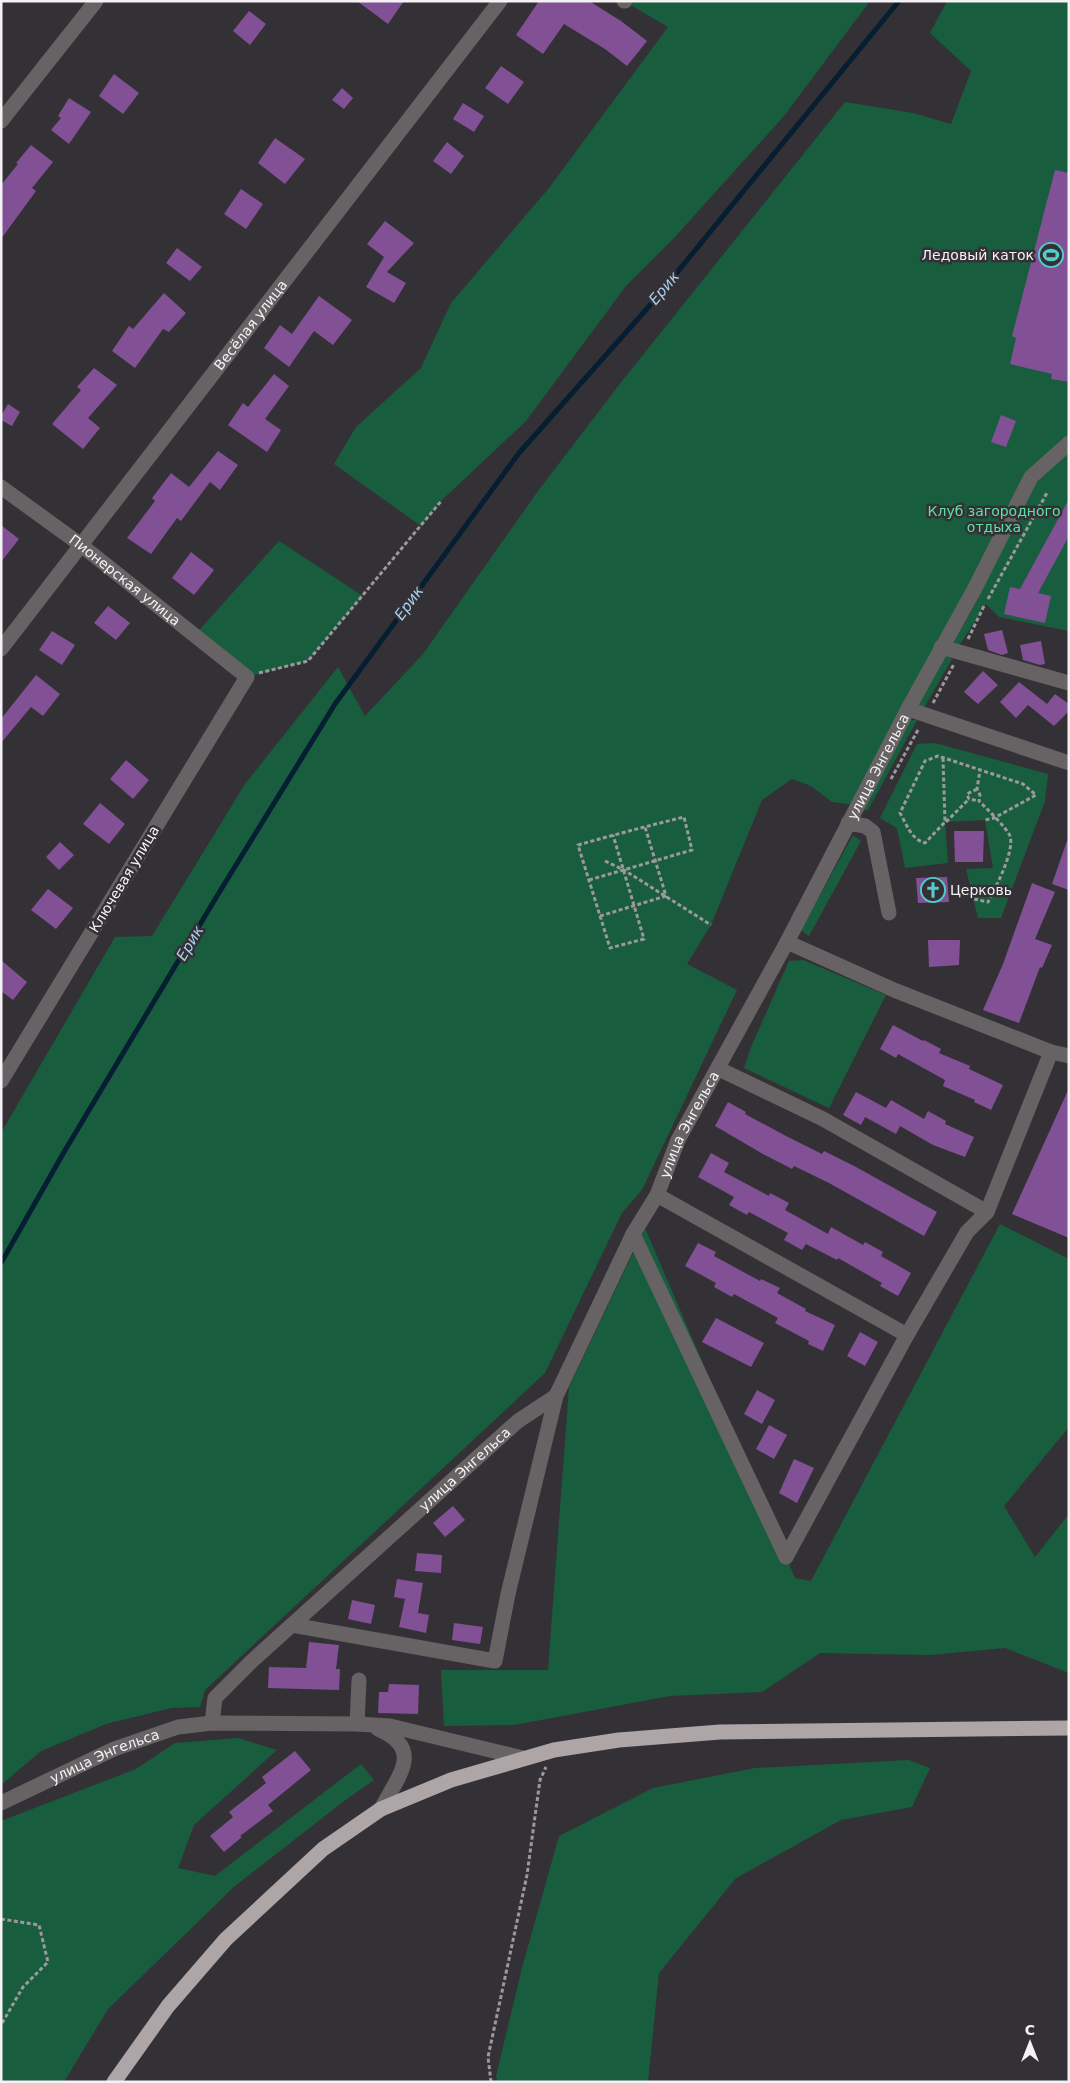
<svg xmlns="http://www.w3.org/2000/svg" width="1070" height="2083" font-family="'DejaVu Sans',sans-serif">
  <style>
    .green { fill: #195d3f }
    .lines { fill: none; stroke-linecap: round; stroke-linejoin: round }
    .stream { stroke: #051e31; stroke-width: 5 }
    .building { fill: #815095 }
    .path { stroke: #9c999d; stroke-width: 3; stroke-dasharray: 4 2.5; stroke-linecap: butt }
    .minor { stroke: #676364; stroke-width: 15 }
    .highway { stroke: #aea5a7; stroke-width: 15 }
    .labels { text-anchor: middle; stroke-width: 5; stroke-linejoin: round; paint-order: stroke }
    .poi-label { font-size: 14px; fill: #f5f2f6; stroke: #343136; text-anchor: end }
    .street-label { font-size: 14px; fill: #f5f2f6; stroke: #343136 }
    .park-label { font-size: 14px; fill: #5ce2a3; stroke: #343136 }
    .water-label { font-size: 15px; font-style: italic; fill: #a9ceee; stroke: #343136 }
  </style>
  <rect width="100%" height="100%" fill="#343136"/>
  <!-- green -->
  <path class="green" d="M624 1H870L784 116 673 239 626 286 526 421 442 500 421 526 334 464 356 427 421 368 451 303 549 188 668 27Z
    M947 1H1069V631L999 617 986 604 959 646 953 643 978 599 974 591 857 805 832 802 811 786 792 779 762 800 711 925 687 964 737 990 642 1190 622 1213 545 1373 205 1690 200 1707 171 1708 106 1724 41 1751 1 1785V1133L115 937 152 936 245 784 338 667 365 716 423 654 538 491 619 385 845 102 913 113 951 124 971 71 930 33Z
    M279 541 363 596 308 661 247 677 194 636Z
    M945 655 952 659 924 708 915 706Z
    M907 720H917L868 810 860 811Z
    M935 743 1048 774 1045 801 1001 918H978L966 869 993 868 985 820 945 822 948 863 905 868 897 828 880 818 917 744Z
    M853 835 861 841 809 936 801 930Z
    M803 960 886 995 829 1108 744 1068 751 1047 789 961Z
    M1000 1224 1069 1259V1427L1004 1506 1035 1557 1069 1514V1673L1005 1648 930 1655 820 1653 762 1692 670 1696 514 1725 444 1726 441 1670H548L569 1387 645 1228 795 1578 811 1581Z
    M238 1738 277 1750 194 1825 178 1868 215 1876 361 1764 374 1780 344 1801 235 1886 108 2009 64 2082H1V1821L136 1769 175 1743Z
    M909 1760 930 1768 912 1807 841 1820 736 1878 659 1973 648 2082H498L496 2076 522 1968 559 1836 653 1788 755 1768Z"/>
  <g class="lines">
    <!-- stream -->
    <path class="stream" d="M1 1263 64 1152 217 896 335 704 519 453 652 303 899 1"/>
  </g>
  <!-- building -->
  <path class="building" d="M357 1H404L388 24Z
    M539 1H589L621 21 647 41 627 66 605 49 564 24 543 54 516 35Z
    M249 11 266 24 250 45 233 31Z
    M501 66 524 82 508 104 485 88Z
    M114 74 139 93 123 114 99 96Z
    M342 88 353 98 344 109 332 100Z
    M69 98 91 112 69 144 51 130 61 118 58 116Z
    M463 103 484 116 474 132 453 119Z
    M275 138 305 159 285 184 258 163Z
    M447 142 464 156 451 174 433 161Z
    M31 145 53 162 32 188 36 191 1 239V185L18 164 16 163Z
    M1055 170 1069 173V382L1051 379 1052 374 1010 364 1016 338 1012 336Z
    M241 189 263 204 246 229 224 214Z
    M385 221 414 243 387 272 406 283 394 303 366 287 384 257 367 244Z
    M177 248 202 267 190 281 166 263Z
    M164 293 186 313 169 332 163 329 135 368 112 351 129 326 133 329Z
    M319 296 352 320 333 345 314 331 289 367 264 348 280 325 292 334Z
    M94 368 117 385 88 418 100 428 83 449 52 424 81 390 77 387Z
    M274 374 289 386 265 419 281 430 267 452 228 425 243 403 248 407Z
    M8 404 20 412 12 426 1 420V416Z
    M1001 415 1016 421 1006 447 991 442Z
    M218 451 238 465 220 490 210 482 181 521 177 518 151 554 127 538 155 501 152 498 171 473 189 487Z
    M1069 499V536L1038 593 1051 596 1045 623 1004 614 1010 587 1020 589Z
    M1 525 19 539 1 562Z
    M191 552 214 570 194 595 172 578Z
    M108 606 130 623 116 640 94 623Z
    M1002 630 1008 653 1002 655 988 650 984 634Z
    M52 631 75 645 62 665 39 650Z
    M1041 641 1045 664 1040 665 1023 660 1020 645Z
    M983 671 998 685 978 704 964 692Z
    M36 675 60 694 43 716 31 707 1 743V719Z
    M1019 682 1047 704 1055 694 1069 704V711L1054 726 1028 705 1016 718 1000 702Z
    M126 760 149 780 133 799 110 779Z
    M100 803 125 824 109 844 83 824Z
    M954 831H984L983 862H955Z
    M1067 841H1069V890L1052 884Z
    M60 842 74 855 59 870 46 857Z
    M947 877 949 902 918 903 916 878Z
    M1032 883 1055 892 1035 939 1052 945 1042 968 1040 967 1019 1023 983 1010 1003 964Z
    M48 889 73 908 56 929 31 910Z
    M928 940H960L959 965 929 967Z
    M1 960 27 982 13 1000 1 991Z
    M893 1025 923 1041 924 1040 941 1049 939 1053 970 1066 969 1069 1003 1085 991 1110 974 1102 975 1100 943 1086 945 1080 898 1054 896 1058 880 1049Z
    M1069 1088V1238L1012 1214Z
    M856 1092 886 1108 891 1100 924 1119 928 1111 946 1121 945 1124 974 1137 965 1157 933 1145 900 1126 896 1134 865 1117 861 1125 843 1115Z
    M728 1102 746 1112 745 1114 786 1136 822 1154 824 1151 856 1167 937 1212 924 1236 829 1183 794 1166 792 1169 763 1154 715 1126Z
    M711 1153 729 1163 724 1172 769 1196 770 1193 789 1203 785 1210 828 1234 831 1227 863 1245 865 1242 883 1252 881 1256 911 1273 898 1296 880 1286 882 1283 838 1258 837 1260 806 1244 802 1250 784 1240 788 1233 749 1212 747 1215 729 1205 734 1197 698 1177Z
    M698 1243 716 1252 714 1256 760 1281 761 1279 780 1288 777 1293 806 1309 805 1311 835 1325 823 1351 808 1344 809 1341 775 1323 778 1318 734 1294 732 1297 714 1287 716 1283 685 1266Z
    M716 1318 764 1343 751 1367 702 1342Z
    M860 1332 878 1342 865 1366 847 1356Z
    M757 1390 775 1400 762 1424 744 1414Z
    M769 1425 787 1435 774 1459 756 1449Z
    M794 1459 814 1468 797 1503 779 1493Z
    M453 1506 465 1520 445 1537 433 1523Z
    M417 1553 442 1555 441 1573 415 1571Z
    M397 1579 423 1583 418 1613 429 1615 426 1633 399 1627 405 1599 394 1597Z
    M352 1600 375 1605 371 1624 348 1619Z
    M454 1623 483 1627 480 1644 452 1640Z
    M309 1642 339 1645 336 1669H340L339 1690 268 1688 269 1667 306 1668Z
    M389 1684 419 1685 418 1714 378 1713 379 1692H388Z
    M295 1751 311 1770 268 1805 273 1811 240 1836 242 1837 224 1852 210 1836 233 1817 229 1812 266 1783 262 1777Z"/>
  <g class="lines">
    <!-- path -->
    <path class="path" d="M988 599 1048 491
      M968 639 985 604
      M259 673 308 661 442 500
      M933 703 954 664
      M943 758 945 822 925 843C911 839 907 825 900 813L925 761 938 756 1023 784 1036 795 994 818 985 820
      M891 779 919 728
      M977 789 967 794 969 799 979 801
      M946 822 969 799
      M605 861 624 870 711 925
      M589 880 692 850 684 817C648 826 613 835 578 845L610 948 644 939 613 835
      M974 899 988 902C995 889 1015 851 1010 836 1007 828 986 808 979 801L980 795 977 789 980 770
      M600 916 666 896 645 827
      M1 1919 39 1925 48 1962 23 1987 1 2025
      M491 2082 488 2057 527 1875 540 1780 546 1767"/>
    <!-- minor -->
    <g class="minor">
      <path d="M624 1H625"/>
      <path d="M1 121 96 1"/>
      <path id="s1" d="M1 487 81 545 247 677 1 1081"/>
      <path d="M941 647 1069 683"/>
      <path id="s2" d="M1 649 500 1"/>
      <path d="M908 709 1069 763"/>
      <path d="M848 823 865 826 873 832 889 913"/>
      <path d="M787 942 894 990 1051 1052 1069 1056"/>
      <path d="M719 1069 823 1119 987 1212"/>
      <path d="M657 1195 907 1335"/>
      <path d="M633 1234 786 1557"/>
      <path d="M786 1557 907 1335 967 1232 987 1212 1051 1052"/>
      <path d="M292 1625 495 1661 508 1594 556 1396"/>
      <path id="s3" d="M212 1723 215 1698 252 1661 518 1421 556 1396 633 1234 657 1195 678 1140 787 942 908 709 974 590 1031 477 1069 443"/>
      <path d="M357 1724 359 1680"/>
      <path d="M378 1729C425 1749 398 1776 381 1809"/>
      <path id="s4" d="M1 1803 114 1749 178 1727 212 1723 357 1724 390 1726 523 1758"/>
    </g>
    <!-- highway -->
    <path class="highway" d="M114 2082 168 2006 226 1939 323 1849 381 1809 451 1780 554 1750 619 1740 720 1732 1069 1728"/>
  </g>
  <!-- icons -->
  <defs>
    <symbol id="stadium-ring" viewBox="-11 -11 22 22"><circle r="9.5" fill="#343136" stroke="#53cdca" stroke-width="1.5"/><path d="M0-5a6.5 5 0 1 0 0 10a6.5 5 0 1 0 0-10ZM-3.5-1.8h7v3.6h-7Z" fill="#53cdca"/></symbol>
    <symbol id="church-ring" viewBox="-11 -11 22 22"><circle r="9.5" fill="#343136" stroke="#53cdca" stroke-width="1.5"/><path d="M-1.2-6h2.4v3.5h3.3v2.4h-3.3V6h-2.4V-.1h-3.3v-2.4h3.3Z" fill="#53cdca"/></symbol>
  </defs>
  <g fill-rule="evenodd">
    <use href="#stadium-ring" x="1037" y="241" width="28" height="28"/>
    <use href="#church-ring" x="919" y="876" width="28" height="28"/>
  </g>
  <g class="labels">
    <!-- poi labels -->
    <g class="poi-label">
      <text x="1034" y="260">Ледовый каток</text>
      <text x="950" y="895" text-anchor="start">Церковь</text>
    </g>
    <!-- street labels -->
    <g class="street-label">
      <text dy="5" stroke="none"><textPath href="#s2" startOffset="409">Весёлая улица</textPath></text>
      <text dy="5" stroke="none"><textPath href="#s1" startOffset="155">Пионерская улица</textPath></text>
      <text dy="5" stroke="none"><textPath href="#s3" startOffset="1189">улица Энгельса</textPath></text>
      <text transform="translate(124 879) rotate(-59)" y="5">Ключевая улица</text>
      <text dy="5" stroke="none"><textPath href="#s3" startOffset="784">улица Энгельса</textPath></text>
      <text dy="5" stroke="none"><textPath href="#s3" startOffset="364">улица Энгельса</textPath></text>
      <text dy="5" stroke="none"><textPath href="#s4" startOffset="114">улица Энгельса</textPath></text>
    </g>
    <!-- park labels -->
    <g class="park-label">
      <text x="994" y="516">Клуб загородного<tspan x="994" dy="16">отдыха</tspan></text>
    </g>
    <!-- water labels -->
    <g class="water-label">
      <text transform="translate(664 288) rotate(-50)" y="5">Ерик</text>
      <text transform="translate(409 603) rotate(-54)" y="5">Ерик</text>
      <text transform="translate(190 943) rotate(-59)" y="5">Ерик</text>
    </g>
  </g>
  <!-- border -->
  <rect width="1070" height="2083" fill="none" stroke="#f5f2f6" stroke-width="5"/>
  <!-- north arrow -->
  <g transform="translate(1030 2043)" stroke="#343136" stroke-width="4" paint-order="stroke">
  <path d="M0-4L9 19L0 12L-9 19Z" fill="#f5f2f6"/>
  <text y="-8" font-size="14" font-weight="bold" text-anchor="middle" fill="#f5f2f6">С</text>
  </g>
</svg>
